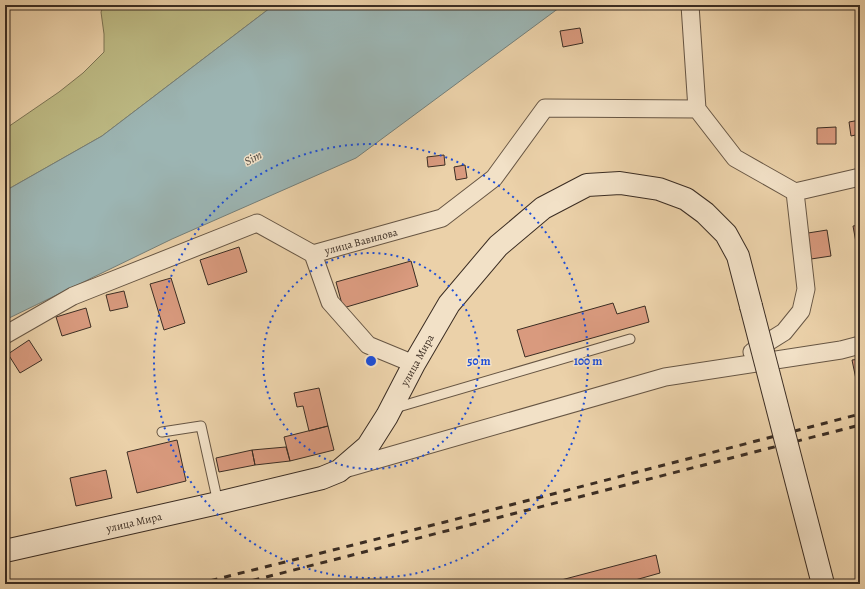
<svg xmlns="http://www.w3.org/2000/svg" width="865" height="589" font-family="Alegreya,serif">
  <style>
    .green { fill: #bdba84; stroke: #7c7454 }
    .water { fill: #9cb5b3; stroke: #757f79 }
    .building { fill: #d99a7e; stroke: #3b2d23 }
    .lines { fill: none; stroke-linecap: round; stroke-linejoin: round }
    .lane-casing { stroke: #675644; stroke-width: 11 }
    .street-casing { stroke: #675644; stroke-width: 19 }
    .secondary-casing { stroke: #3b2d23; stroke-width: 24 }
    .lane { stroke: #f2e1c7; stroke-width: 9 }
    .street { stroke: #f2e1c7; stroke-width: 17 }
    .secondary { stroke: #f2e1c7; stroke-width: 22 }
    .rail { stroke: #3b2d23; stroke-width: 3; stroke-dasharray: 7 7; stroke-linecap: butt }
    .secondary-bridge-casing { stroke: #3b2d23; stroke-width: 24; stroke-linecap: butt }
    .secondary-bridge { stroke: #f2e1c7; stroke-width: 22 }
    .ring { fill: none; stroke: #1d4ed8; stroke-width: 2; stroke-dasharray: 2 4 }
    .labels { text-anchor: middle; stroke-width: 3; stroke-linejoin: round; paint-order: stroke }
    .street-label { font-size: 11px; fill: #3b2d23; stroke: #f2e1c7 }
    .water-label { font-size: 12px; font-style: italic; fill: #4e4840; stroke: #f2e1c7 }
    .centre { fill: #1d4ed8; stroke: #f2e1c7; stroke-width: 2 }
    .ring-label { font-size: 12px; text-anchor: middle; font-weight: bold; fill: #1d4ed8; stroke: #f2e1c7; stroke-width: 3; stroke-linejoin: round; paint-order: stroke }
  </style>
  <rect width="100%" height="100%" fill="#ebd1a9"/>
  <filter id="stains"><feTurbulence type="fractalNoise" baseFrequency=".005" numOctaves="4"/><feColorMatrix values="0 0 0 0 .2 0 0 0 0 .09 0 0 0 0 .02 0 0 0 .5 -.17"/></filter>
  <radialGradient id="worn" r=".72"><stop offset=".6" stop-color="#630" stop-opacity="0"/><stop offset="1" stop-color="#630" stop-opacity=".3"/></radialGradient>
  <!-- green -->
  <path class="green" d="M104 5H274L102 136 5 191V129L59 92 83 73 104 52V34L101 12Z"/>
  <!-- water -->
  <path class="water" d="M274 5H563L356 158 172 239 5 320V191L102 136Z"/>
  <!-- building -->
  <path class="building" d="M722 5H736V7L722 8Z
    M580 28 583 43 563 47 560 31Z
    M860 120V134L851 136 849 122Z
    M836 127V144H817V128Z
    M444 155 445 165 428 167 427 157Z
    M465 165 467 178 456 180 454 167Z
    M860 225V247L857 248 853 226Z
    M827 230 831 256 811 259 808 233Z
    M239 247 247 272 208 285 200 260Z
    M411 261 418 286 343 308 336 282Z
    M171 278 185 323 164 330 150 284Z
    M124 291 128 307 110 311 106 295Z
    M613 303 617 314 645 306 649 322 525 357 517 330Z
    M86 308 91 327 62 336 56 317Z
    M29 340 42 360 20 373 8 354Z
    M860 359V383L857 384 852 360Z
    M319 388 328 426 309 431 303 406 297 407 294 393Z
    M328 426 334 450 290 461 284 437Z
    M177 440 186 481 137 493 127 452Z
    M286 447 290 461 255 465 252 450Z
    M252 450 255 465 219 472 216 458Z
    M106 470 112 498 76 506 70 478Z
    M656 555 660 573 621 584H546Z"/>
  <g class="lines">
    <defs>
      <path id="lane" d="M395 408 630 339
        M162 432 201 426 218 503"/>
      <path id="street" d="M690 5 697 109
        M697 109 735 158 795 192 806 289 801 311 784 332 752 352
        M795 192 860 177
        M313 254 330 302 368 345 414 364
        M5 335 73 296 257 223 313 254 442 218 494 178 545 108 697 109
        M344 469 665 377 841 350 860 345"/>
      <path id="secondary" d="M5 551 218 503 322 478 339 471 368 446 387 416 414 364 449 304 498 246 543 208 587 185 620 183 659 189 686 199 705 213 726 234 738 256 751 306"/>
    </defs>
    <!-- lane casing -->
    <use href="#lane" class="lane-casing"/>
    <!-- street casing -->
    <use href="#street" class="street-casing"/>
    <!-- secondary casing -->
    <use href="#secondary" class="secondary-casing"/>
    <!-- lane -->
    <use href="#lane" class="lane"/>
    <!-- street -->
    <use href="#street" class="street"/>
    <!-- secondary -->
    <use href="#secondary" class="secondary"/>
    <!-- rail -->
    <path class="rail" d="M197 584 445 522 860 414
      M239 584 860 425"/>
    <defs>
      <path id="secondary-bridge" d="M751 306 823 584"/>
    </defs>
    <!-- secondary-bridge casing -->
    <use href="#secondary-bridge" class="secondary-bridge-casing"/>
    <!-- secondary-bridge -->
    <use href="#secondary-bridge" class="secondary-bridge"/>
  </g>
  <!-- distance rings -->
  <g class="ring">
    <circle cx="371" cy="361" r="108"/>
    <circle cx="371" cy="361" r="217"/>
  </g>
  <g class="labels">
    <!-- street labels -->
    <g class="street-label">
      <text transform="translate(361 241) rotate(-15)" y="4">улица Вавилова</text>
      <text transform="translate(417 360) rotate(-61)" y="4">улица Мира</text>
      <text transform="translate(134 522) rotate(-13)" y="4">улица Мира</text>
    </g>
    <!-- water labels -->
    <g class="water-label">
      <text transform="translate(253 158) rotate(-28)" y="4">Sim</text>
    </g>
  </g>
  <circle cx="371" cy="361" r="6" class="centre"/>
  <g class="ring-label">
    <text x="479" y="365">50 m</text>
    <text x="588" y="365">100 m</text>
  </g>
  <!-- margin -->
  <rect width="865" height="589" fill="none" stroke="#ebd1a9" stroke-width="20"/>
  <rect x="6" y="6" width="853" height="577" fill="none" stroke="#3b2d23" stroke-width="2"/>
  <rect x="10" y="10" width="845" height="569" fill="none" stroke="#3b2d23"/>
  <rect width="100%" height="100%" filter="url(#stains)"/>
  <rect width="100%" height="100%" fill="url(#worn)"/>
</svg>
